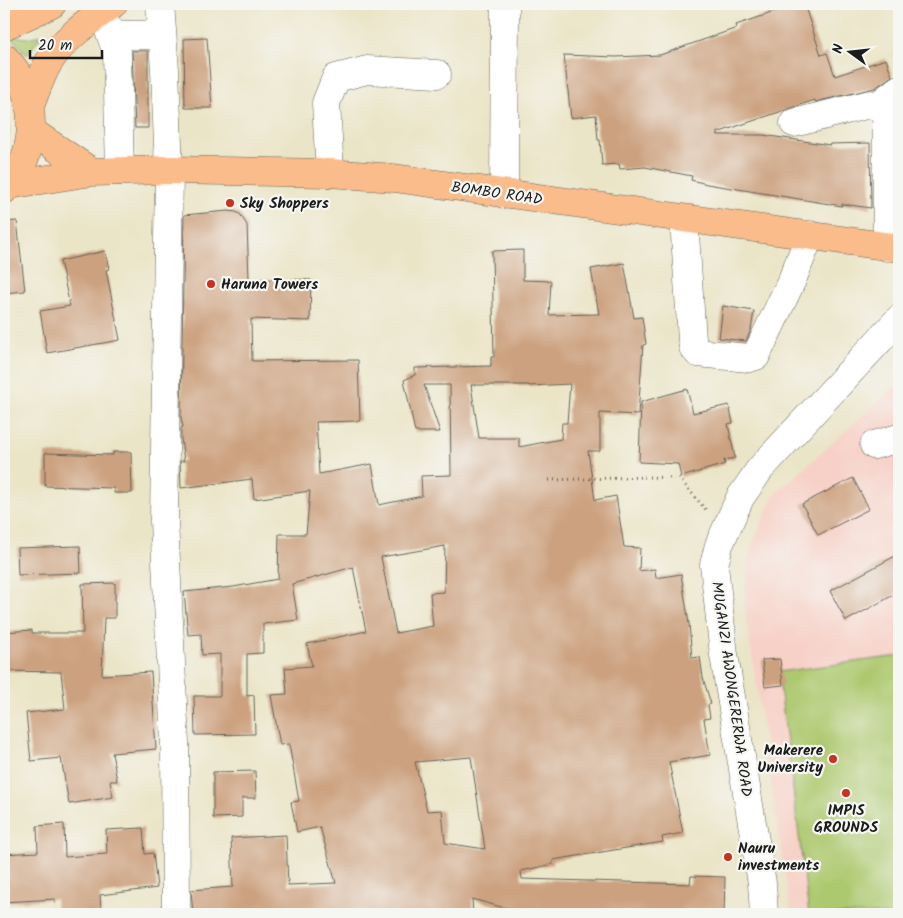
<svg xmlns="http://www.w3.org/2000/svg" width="903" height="918" font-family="Kalam,sans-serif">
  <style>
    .built { fill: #f7d1c7 }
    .green { fill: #adc970; stroke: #647246 }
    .building { fill: #cca17f; fill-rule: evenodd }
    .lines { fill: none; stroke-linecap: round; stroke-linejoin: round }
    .minor-casing { stroke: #646258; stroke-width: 29 }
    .major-casing { stroke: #646258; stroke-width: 29 }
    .path { stroke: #646258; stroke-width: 3; stroke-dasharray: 1 4; stroke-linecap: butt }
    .minor { stroke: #fff; stroke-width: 28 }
    .major { stroke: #fabc8b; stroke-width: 28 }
    .poi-dot { fill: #c8321e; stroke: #f6f6f2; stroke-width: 2 }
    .labels { text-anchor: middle; stroke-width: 4.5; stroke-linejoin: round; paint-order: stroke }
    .street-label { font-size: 15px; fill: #1c1c1c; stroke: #f6f6f2 }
    .poi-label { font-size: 15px; font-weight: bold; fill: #1c1c1c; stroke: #f6f6f2; text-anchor: start }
  </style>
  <rect width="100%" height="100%" fill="#f6f6f2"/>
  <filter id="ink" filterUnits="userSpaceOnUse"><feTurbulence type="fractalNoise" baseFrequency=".02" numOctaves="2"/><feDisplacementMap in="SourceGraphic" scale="10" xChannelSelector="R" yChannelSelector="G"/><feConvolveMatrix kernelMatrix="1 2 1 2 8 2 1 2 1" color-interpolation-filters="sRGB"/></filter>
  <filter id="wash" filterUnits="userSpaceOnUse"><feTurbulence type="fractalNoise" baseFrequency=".0096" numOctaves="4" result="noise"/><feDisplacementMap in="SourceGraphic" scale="20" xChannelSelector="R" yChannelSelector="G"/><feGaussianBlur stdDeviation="1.12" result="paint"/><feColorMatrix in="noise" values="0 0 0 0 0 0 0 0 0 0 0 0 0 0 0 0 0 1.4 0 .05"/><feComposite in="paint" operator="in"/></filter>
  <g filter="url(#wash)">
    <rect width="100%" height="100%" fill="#ebe5c8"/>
    <!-- built -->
    <path class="built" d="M899 383V914H791L744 603 750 550 773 496Z"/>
    <!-- green -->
    <path class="green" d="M9 35 26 38 42 35 27 55Z
      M4 95C10 116 12 134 4 154Z
      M899 656V914H809L778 672Z"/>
    <g id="blocks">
      <!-- building -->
      <path class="building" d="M798 4H804L821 55 827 53 835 76 886 59 892 76 875 88 815 102V100L717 133 718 135H763L830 145V144L870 143 871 208 842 204V206L707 184 691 180 692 176 645 167 620 169 619 164 602 165 600 140H598L596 115 571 118 564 55 616 57 660 55 737 28 736 25Z
        M207 38 212 108H185L184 39Z
        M132 51H148V128H135Z
        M228 211 236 212 240 214 247 225 249 279 311 280 310 321 251 319 252 361 358 360 360 421 316 422 319 474 372 464 379 505 422 496 421 476 451 475 450 385H424L440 432H415L404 380 415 375V368L491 366V357H494L492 251 523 250V280L551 281 549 315 599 314 591 269 624 263 634 318 642 317 646 344 643 345 638 415 600 413V451H588L595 500 616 496 624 547 640 548 639 571 655 569 656 578 681 574 689 624 692 658 700 657 703 678 711 704 708 705 710 718 704 719 710 755 669 762 683 833 662 837 663 842 553 860V864L521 871 522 879 690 884 691 876 725 877 724 914H527L472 899 473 914H193L191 890 233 887 231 838 286 835 288 885 336 883 320 827 297 832 291 802 299 801 289 744 280 745 271 695 287 694 285 668 312 666 307 644 366 631 353 567 292 584 298 620 263 624V653L247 654V696L254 695 255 734 195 735 194 696H220V654L202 655 201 634 188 635 184 592 233 587 278 579 279 534H306L310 491 254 499 252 479 181 488 180 461H184L181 439V428L183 427 181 418 184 215ZM570 384 567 423H562L561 439 519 447V438H479L471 385H529V386ZM445 546 444 592 430 593 433 626 396 633 381 557ZM471 757 485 849 445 843 442 810 427 811 415 762Z
        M17 221 25 291 4 293V222Z
        M105 251 109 269 106 270 120 340 47 353 40 311 70 306 60 261Z
        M723 306 754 311 751 330 746 341 719 338Z
        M687 389 693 413 729 405 733 423 728 424 735 458 724 460 725 464 681 477 678 464 639 462 641 402Z
        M113 452H131L132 493H114V488L45 486V453L113 455Z
        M853 478 869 509 818 535 802 504Z
        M80 546 81 573 18 575 17 548Z
        M899 554V592L846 621 830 591Z
        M115 583V618H104L102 675 151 672 156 749 112 753 117 781H110L113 797 69 804 61 758 31 761 26 713 65 709 61 672 4 671V632L32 630V633H83L82 584Z
        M780 659 783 685 765 687 762 660Z
        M255 771 256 798H242V817L213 818V772Z
        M64 824 65 857 107 854 106 830 143 828 145 854 153 853 157 888 100 895 101 914H56L55 899 4 902V854L38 852 37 826Z"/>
    </g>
  </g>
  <g filter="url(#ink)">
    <use href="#blocks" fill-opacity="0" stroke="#646258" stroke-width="1"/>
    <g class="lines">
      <defs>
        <path id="minor" d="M160 4 165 70 169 170 164 521 175 743 176 914
          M102 12 117 52 120 171
          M111 35H162
          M877 106 899 89
          M794 123 870 104C881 107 884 111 887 122V247
          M330 173 326 103 336 78 367 70 437 74
          M504 194 505 9
          M684 219 692 340 693 347 698 353 749 358 756 356 792 280 810 235
          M874 445 899 438
          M764 914 762 883 724 655 714 565 719 545 740 498 760 469 899 319"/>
        <path id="major" d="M4 26 52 4
          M4 57C40 92 40 155 4 190
          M30 106C36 91 41 75 49 62 64 38 91 20 113 4
          M31 131 92 172
          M9 185 92 172 169 170 330 173 394 178 899 248"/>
      </defs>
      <!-- minor casing -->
      <use href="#minor" class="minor-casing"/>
      <!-- major casing -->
      <use href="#major" class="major-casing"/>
      <!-- path -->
      <path class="path" d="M549 480 647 477 679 478 706 510"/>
      <!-- minor -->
      <use href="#minor" class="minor"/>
      <!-- major -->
      <use href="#major" class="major"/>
    </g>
  </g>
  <!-- markers -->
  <g class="poi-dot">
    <circle cx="230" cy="203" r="5"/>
    <circle cx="211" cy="284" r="5"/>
    <circle cx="833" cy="759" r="5"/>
    <circle cx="846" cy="793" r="5"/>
    <circle cx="728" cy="857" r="5"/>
  </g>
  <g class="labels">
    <!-- street labels -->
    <g class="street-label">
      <text transform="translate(497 193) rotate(8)" y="5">BOMBO ROAD</text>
      <text transform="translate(732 689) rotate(82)" y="5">MUGANZI AWONGERERWA ROAD</text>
    </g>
    <!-- poi labels -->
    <g class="poi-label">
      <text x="240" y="208">Sky Shoppers</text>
      <text x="221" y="289">Haruna Towers</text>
      <text x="823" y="755" text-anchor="end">Makerere<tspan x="823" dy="17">University</tspan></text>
      <text x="846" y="815" text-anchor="middle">IMPIS<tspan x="846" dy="17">GROUNDS</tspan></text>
      <text x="738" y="853">Nauru<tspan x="738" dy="17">investments</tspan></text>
    </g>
  </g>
  <!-- margin -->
  <rect width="903" height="918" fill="none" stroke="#f6f6f2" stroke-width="20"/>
  <!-- north arrow -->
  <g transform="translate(850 52) rotate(285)" stroke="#f6f6f2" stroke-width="4" paint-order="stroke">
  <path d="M0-4L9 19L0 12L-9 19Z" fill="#1c1c1c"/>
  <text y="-8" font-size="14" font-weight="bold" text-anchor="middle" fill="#1c1c1c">N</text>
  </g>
  <!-- scale -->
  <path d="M30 50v8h72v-8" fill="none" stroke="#1c1c1c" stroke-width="2.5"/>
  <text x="38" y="50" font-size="15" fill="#1c1c1c" stroke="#f6f6f2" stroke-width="4" paint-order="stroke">20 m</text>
</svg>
